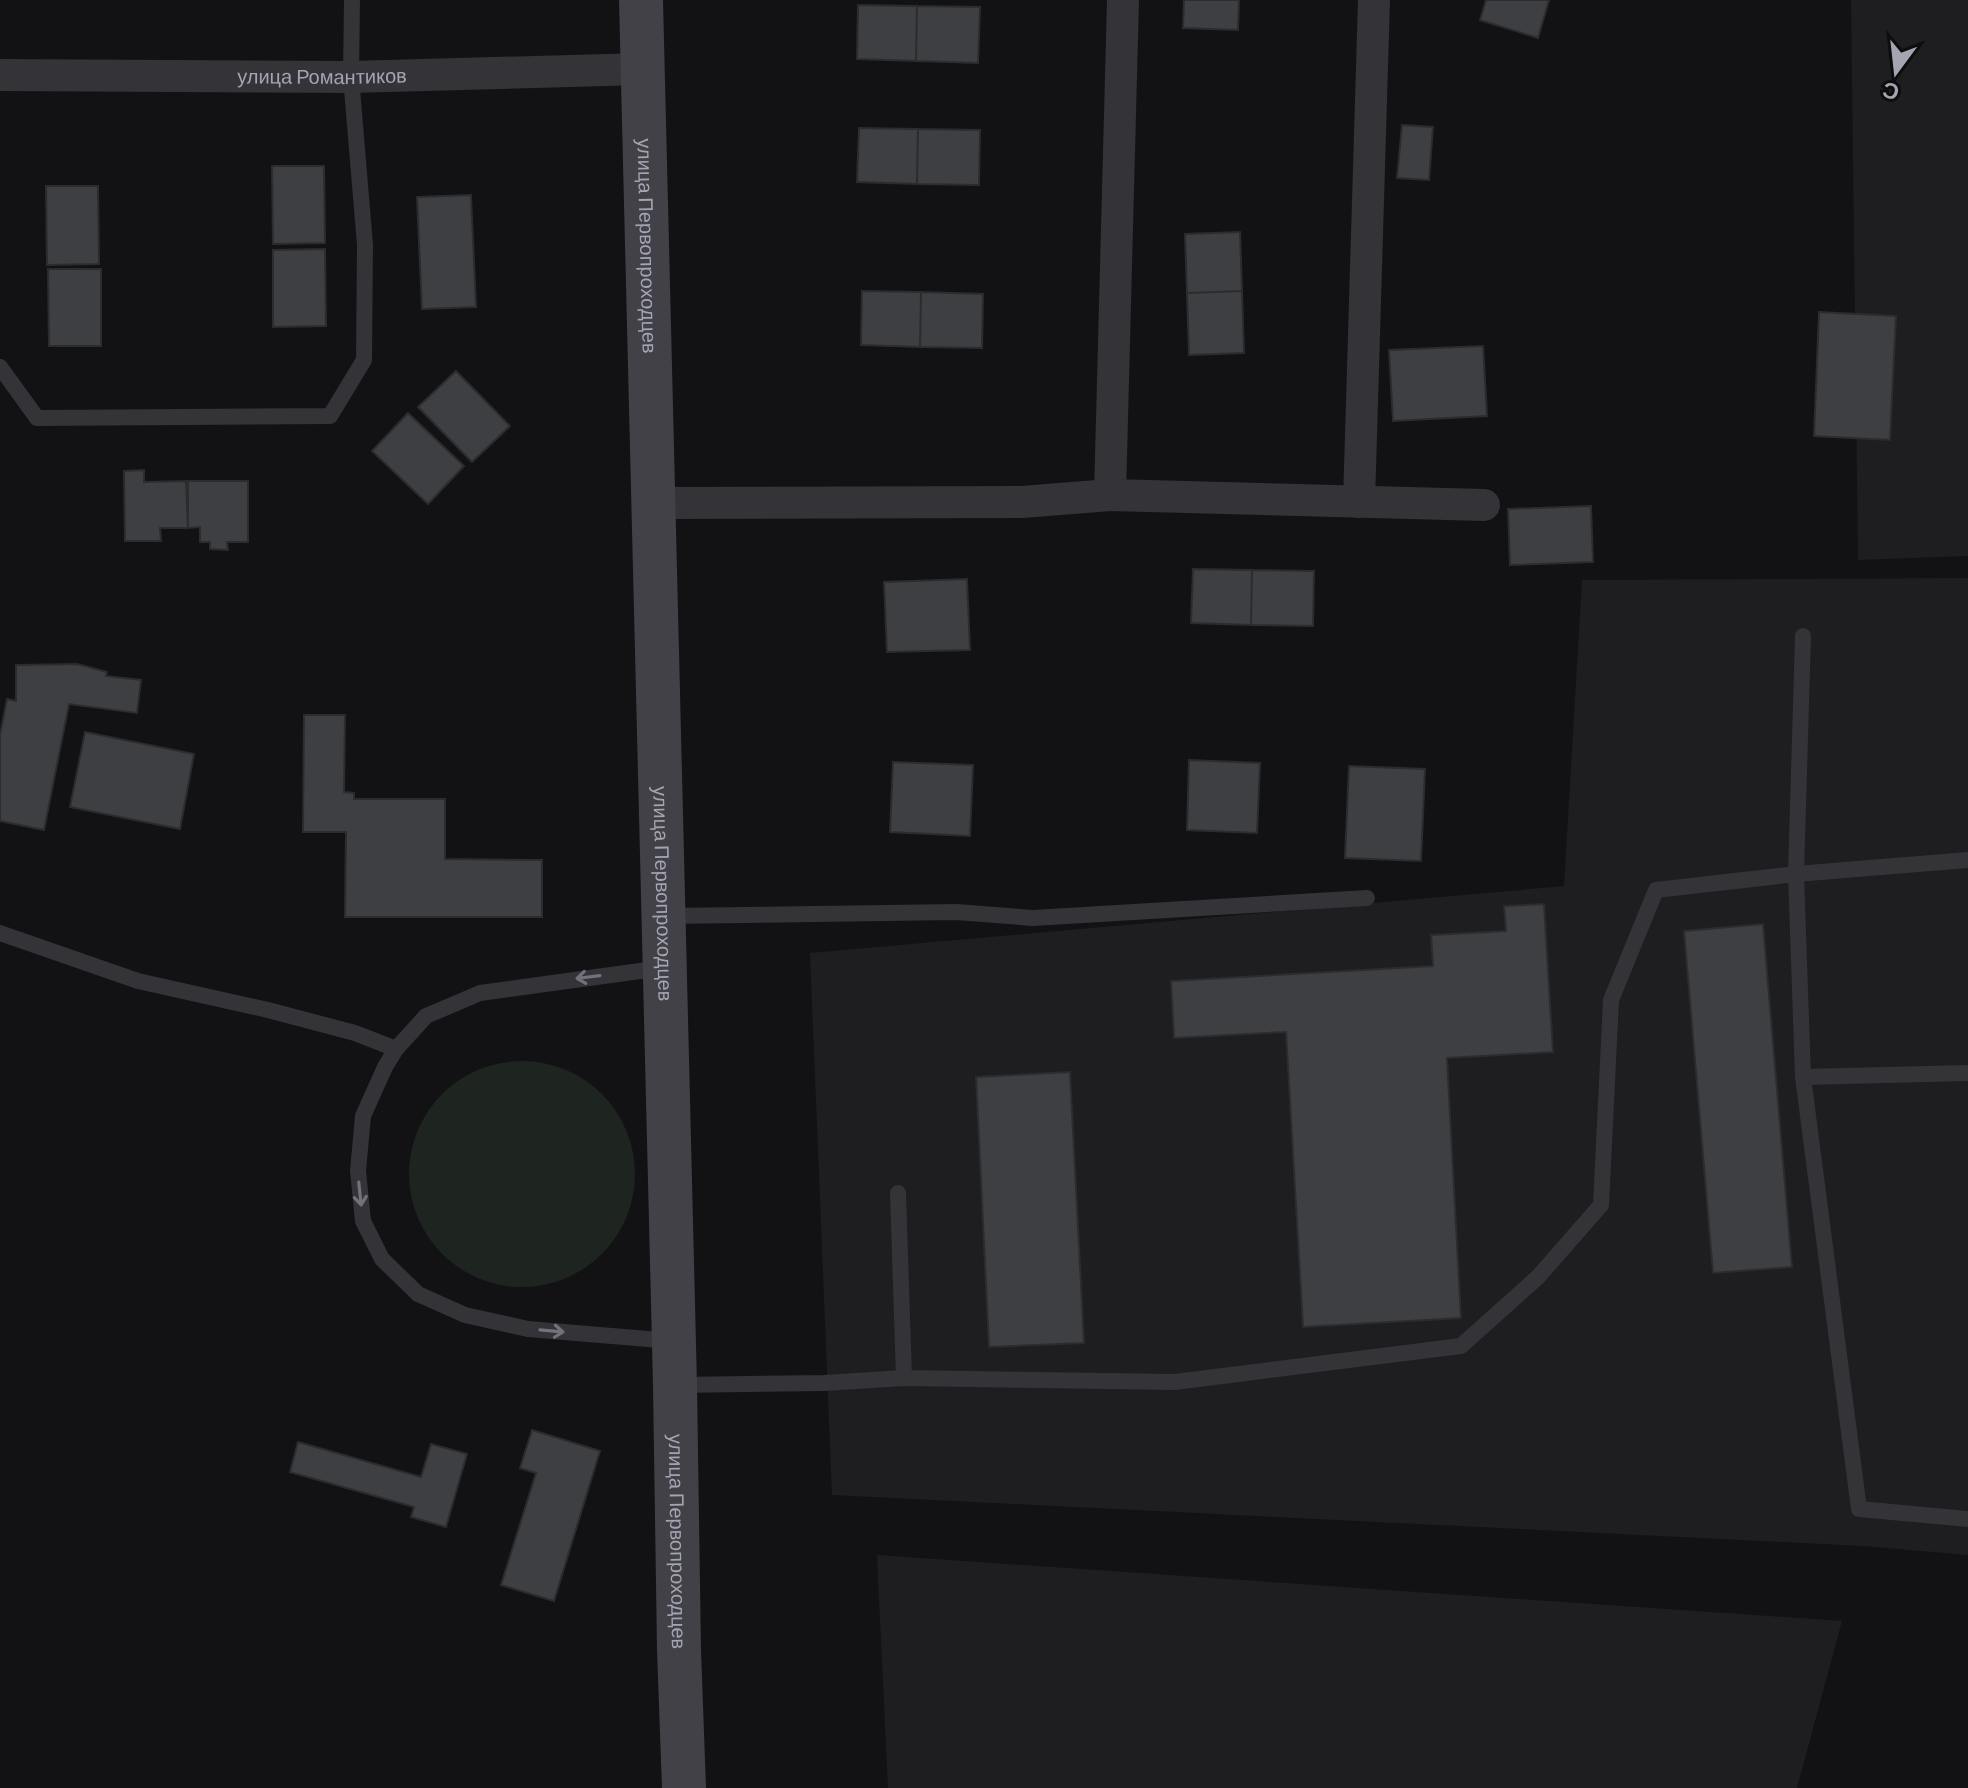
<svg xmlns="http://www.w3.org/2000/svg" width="1968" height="1788" font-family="Barlow,sans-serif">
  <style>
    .built { fill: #1e1e20 }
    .green { fill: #1e2520 }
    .building { fill: #3e3f43; stroke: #2c2c2f; stroke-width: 2 }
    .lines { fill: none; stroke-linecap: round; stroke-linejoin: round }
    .lane { stroke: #333338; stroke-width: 16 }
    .street { stroke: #333338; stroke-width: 32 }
    .secondary { stroke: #414147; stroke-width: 44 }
    .oneway { stroke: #71727c }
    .labels { text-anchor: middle; stroke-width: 6; stroke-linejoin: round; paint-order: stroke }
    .street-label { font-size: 20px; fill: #a4a5b3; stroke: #0d0d0e }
  </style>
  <rect width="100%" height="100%" fill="#121113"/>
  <!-- built -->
  <path class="built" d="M1851 0H1968V556L1858 560Z
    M1968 578V1555L1863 1546 832 1495 810 953 1564 886 1582 580Z
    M877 1555 1842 1621 1797 1788H888Z"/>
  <!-- green -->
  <path class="green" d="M409 1174a113 113 0 1 1 226 0a113 113 0 1 1-226 0Z"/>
  <!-- building -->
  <path class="building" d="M1184 0H1239L1238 30 1183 28Z
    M1486 0H1549L1538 38 1480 20Z
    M858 5 917 6 916 61 857 59Z
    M917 6 980 7 978 63 916 61Z
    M1402 125 1433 127 1429 180 1397 178Z
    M859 128 918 129 917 184 857 182Z
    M918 129 980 130 979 185 917 184Z
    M272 166H324L325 243 273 244Z
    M46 186H98L99 264 47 265Z
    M471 195 476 307 422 309 417 197Z
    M1240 232 1242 291 1187 293 1185 234Z
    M325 249 326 326 273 327V250Z
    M48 269H101V346H49Z
    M862 291 921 292 920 347 861 345Z
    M1242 291 1244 353 1189 355 1187 293Z
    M921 292 983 294 982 348 920 347Z
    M1819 312 1896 316 1890 440 1814 436Z
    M1483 346 1487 416 1393 421 1389 350Z
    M456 371 510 426 472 462 418 407Z
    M408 413 464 466 428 504 372 451Z
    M144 470V482L186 481 188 528H160L161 541H125L124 471Z
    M188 481H248V542H227L228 550 210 549V542H200V527L188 528Z
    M1591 506 1593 562 1510 565 1508 509Z
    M1193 569 1252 570 1251 625 1191 623Z
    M1252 570 1314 571 1313 626 1251 625Z
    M967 579 970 650 887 652 884 582Z
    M77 664 107 672 106 676 141 680 137 713 69 704 44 830 0 821V735L7 699 16 701V665Z
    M304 715H345L344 792 354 793V799H445V859L542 860V917H345L346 832H303Z
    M85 732 194 754 180 829 70 807Z
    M1189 760 1260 763 1257 833 1187 830Z
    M893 762 973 765 970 836 890 832Z
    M1349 766 1425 769 1421 861 1345 858Z
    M1544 904 1553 1052 1447 1058 1461 1318 1303 1327 1286 1032 1174 1038 1171 981 1433 966 1431 935 1506 931 1504 906Z
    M1763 924 1792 1267 1713 1273 1684 931Z
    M1070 1072 1084 1343 989 1347 976 1077Z
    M532 1430 600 1451 554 1601 501 1585 536 1473 520 1468Z
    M298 1442 421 1477 431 1444 467 1454 446 1527 411 1517 414 1507 290 1472Z"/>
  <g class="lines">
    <!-- lane -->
    <path class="lane" d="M0 367 37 418 330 416 364 360 365 245 351 77 352 0
      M1803 636 1796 874 1803 1077 1859 1509 1968 1519
      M666 916 956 912 1033 918 1367 898
      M0 933 138 981 268 1010 355 1033 396 1049
      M662 968 480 993 426 1016 396 1049 385 1067 363 1116 358 1171 363 1221 382 1259 418 1294 465 1315 528 1329 672 1341
      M1803 1077 1968 1073
      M904 1378 1175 1382 1461 1346 1538 1277 1601 1205 1611 1000 1656 890 1796 874 1968 860
      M677 1385 824 1383 904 1378 898 1193"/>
    <!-- street -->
    <g class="street">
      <path id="s1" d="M0 75 351 77 642 69"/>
      <path d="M1110 495 1123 0"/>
      <path d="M1359 502 1374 0"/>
      <path d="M653 503 1022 502 1110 495 1484 505"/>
    </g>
    <!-- secondary -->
    <path class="secondary" id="s2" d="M641 0 675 1385 679 1650 684 1788"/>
  </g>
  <!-- one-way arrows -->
  <defs><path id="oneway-shaft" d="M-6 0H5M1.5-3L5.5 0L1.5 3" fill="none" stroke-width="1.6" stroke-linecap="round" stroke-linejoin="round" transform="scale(2)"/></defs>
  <g class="oneway">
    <use href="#oneway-shaft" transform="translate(588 977) rotate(173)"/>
    <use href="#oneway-shaft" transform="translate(360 1194) rotate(84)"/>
    <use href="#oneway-shaft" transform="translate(552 1331) rotate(5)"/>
  </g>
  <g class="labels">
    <!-- street labels -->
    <g class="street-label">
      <text dy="7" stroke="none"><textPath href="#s1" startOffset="322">улица Романтиков</textPath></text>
      <text dy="7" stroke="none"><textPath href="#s2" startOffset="246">улица Первопроходцев</textPath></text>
      <text dy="7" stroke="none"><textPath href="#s2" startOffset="894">улица Первопроходцев</textPath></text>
      <text dy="7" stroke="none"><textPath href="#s2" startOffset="1542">улица Первопроходцев</textPath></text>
    </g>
  </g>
  <!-- north arrow -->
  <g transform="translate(1896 72) rotate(195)" stroke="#0d0d0e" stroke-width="6" paint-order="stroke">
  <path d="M0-6L14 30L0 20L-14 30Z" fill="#a4a5b3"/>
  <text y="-12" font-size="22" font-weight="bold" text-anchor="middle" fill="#a4a5b3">С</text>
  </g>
</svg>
